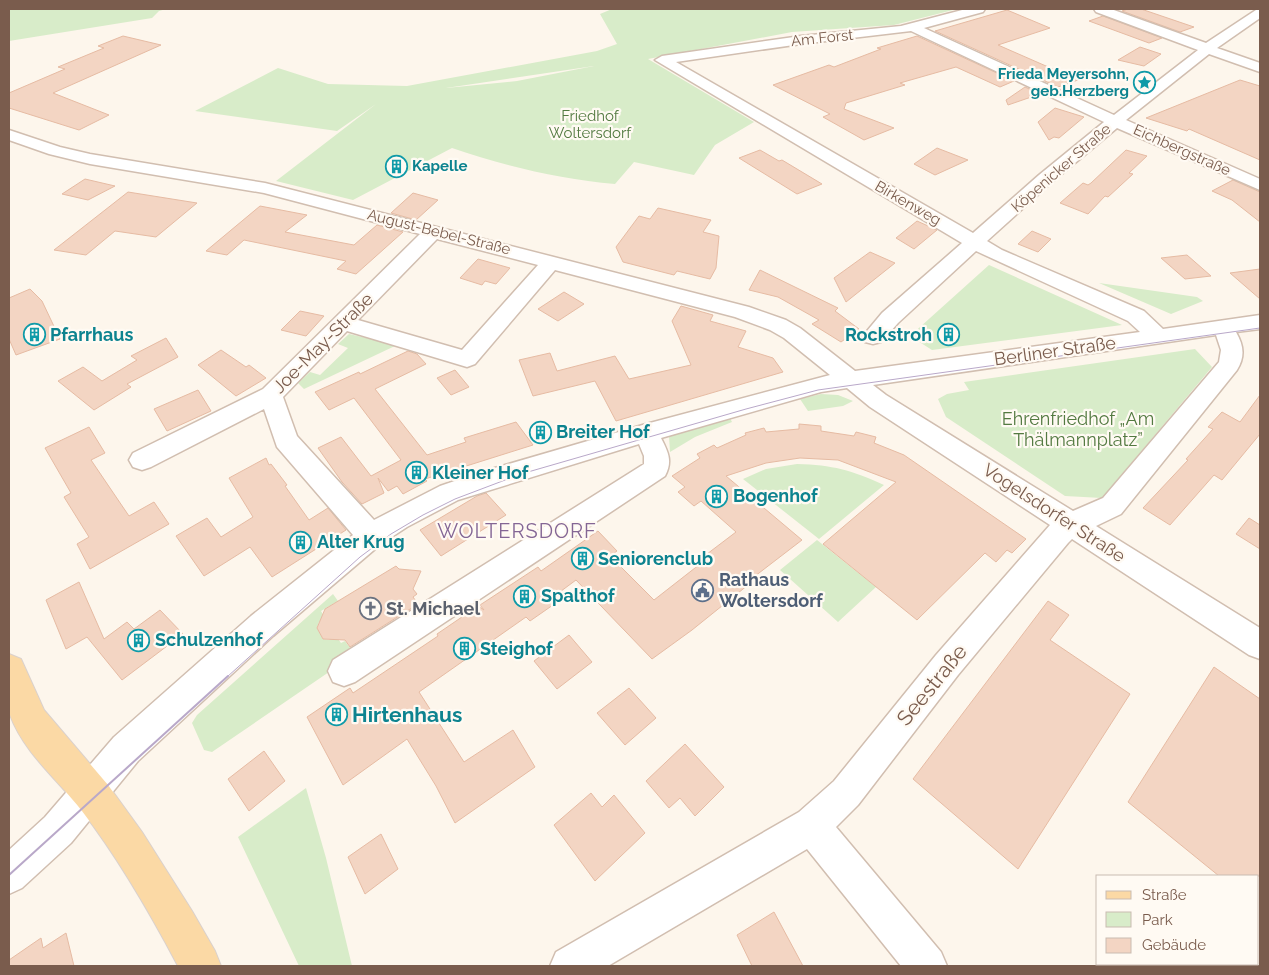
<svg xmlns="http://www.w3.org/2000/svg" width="1269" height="975" font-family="Raleway,sans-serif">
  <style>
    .green { fill: #d8ecc9; fill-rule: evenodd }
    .building { fill: #f3d5c3; stroke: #e6bba3 }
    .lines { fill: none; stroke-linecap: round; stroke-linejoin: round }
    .minor-casing { stroke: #d1beb0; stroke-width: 3 }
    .major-casing { stroke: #dad1cd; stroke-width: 2 }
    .minor { fill: #fff; fill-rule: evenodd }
    .major { fill: #fbd9a5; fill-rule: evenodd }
    .tram-far1 { stroke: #b9a8c9; stroke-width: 1 }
    .tram { stroke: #b9a8c9; stroke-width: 2 }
    .labels { text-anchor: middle; stroke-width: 4.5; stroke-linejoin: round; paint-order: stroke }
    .far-street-label { font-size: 15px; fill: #7a5c4d; stroke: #fffaf3 }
    .far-culture-label { font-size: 15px; font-weight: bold; fill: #0d838f; stroke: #fffaf3; text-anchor: end }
    .far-park-label { font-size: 15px; fill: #537a41; stroke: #fffaf3 }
    .culture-label { font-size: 18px; font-weight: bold; fill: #0d838f; stroke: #fffaf3; text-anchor: start }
    .street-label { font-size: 18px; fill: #7a5c4d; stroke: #fffaf3 }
    .park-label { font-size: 18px; fill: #537a41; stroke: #fffaf3 }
    .service-label { font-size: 18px; font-weight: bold; fill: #4e5e75; stroke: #fffaf3; text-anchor: start }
    .worship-label { font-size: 18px; font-weight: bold; fill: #5b616d; stroke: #fffaf3; text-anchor: start }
    .quarter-label { font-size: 20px; letter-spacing: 1px; fill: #846695; stroke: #fffaf3 }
    .near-street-label { font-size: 21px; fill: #7a5c4d; stroke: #fffaf3 }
    .near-culture-label { font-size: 21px; font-weight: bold; fill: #0d838f; stroke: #fffaf3; text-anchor: start }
  </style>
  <rect width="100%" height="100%" fill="#fdf6ec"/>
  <!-- green -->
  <path class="green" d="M9 9H166L159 11 152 18 9 41Z
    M612 9H957L894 25 792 32 648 59 754 122 715 145 694 175 634 162 615 184C560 179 504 166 452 148L353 200 276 181 376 104 337 131 195 111 278 68 328 84 407 86 597 51 617 44 600 14ZM594 66 517 81 446 88Z
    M989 265 1122 325 932 350 910 336Z
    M1099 283 1197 297 1203 301 1171 314Z
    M349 334 397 345 304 389 298 383 310 372 320 375 348 348 338 344Z
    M1195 349 1212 367 1102 498 1065 496 946 417 938 399 947 394 969 390 964 382Z
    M821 394 838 395 853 401 843 406 808 411 800 399Z
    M729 416 732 422 695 437 670 452 669 436Z
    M797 464C833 465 851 470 884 485L819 539 743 479 766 469Z
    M817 540 876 587 838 622 780 570Z
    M333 594 338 601 321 611 325 618 319 622 317 628 323 639 329 640 336 636 341 643 345 641 351 649 348 659 212 752 204 750 192 723 197 715Z
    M306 788 326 858 352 966H299L238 837Z"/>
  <!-- building -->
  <path class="building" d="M1128 9H1141L1194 27 1180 32 1122 11Z
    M1007 10 1050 28 998 45 1078 80 1058 87 935 31Z
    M1103 16 1162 38 1149 43 1089 21Z
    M123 36 161 45 53 93 109 115 79 130 9 108V93L65 69 58 67 104 48 98 46Z
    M917 36 1014 81 1000 87 956 67 900 83 905 85 846 103 844 109 894 128 864 140 823 117 830 114 773 85 829 65 834 67 881 49 877 48Z
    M1140 47 1161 54 1144 66 1118 60Z
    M1240 80 1260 86V160L1189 129 1187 131 1146 118Z
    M1025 87 1040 94 1008 105 1006 100Z
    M1055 108 1084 117 1059 138 1054 137 1049 140 1038 122Z
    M937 148 968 160 935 175 914 164Z
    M760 150 779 161 782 160 822 184 797 194 739 158Z
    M1126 150 1147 156 1129 173 1133 174 1108 197 1105 196 1088 214 1060 203 1083 183 1088 185 1091 183Z
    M85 179 115 186 88 200 62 194Z
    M1233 180 1260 192V222L1232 200 1212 191Z
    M128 192 197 203 156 237 115 231 86 255 54 250Z
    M413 193 438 200 416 220 391 213Z
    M260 206 307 215 285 232 354 245 377 225 403 232 356 274 337 269 346 261 244 240 227 255 206 251Z
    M658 208 711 220 703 232 719 236 716 268 710 279 677 271 674 275 623 262 616 247 639 216 650 219Z
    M917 221 937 230 914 249 896 238Z
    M1032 231 1051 239 1038 252 1018 244Z
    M870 252 895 263 846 302 834 278Z
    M1187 255 1211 276 1185 279 1161 258Z
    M478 259 510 268 496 284 485 281 482 285 460 278Z
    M1260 269V299L1230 273Z
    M760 270 838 308 835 311 859 329 841 342 812 324 819 320 778 297 749 290Z
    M30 289 42 301 60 339 16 355 9 339V298Z
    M564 292 584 304 558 321 538 309Z
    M681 306 713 315 710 321 746 331 738 347 773 358 783 372 616 421 595 381 533 396 519 360 550 353 557 371 615 356 629 379 691 365 672 321Z
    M300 311 324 316 306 336 281 330Z
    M166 338 178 357 127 384 131 387 94 410 58 381 83 367 102 381 137 360 131 356Z
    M221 350 246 367 249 365 266 378 236 396 198 365Z
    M408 351 417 354 426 364 375 389 427 455 466 442 464 438 516 422 533 445 425 479 427 481 403 494 397 486 388 491 378 478 384 493 362 504 342 482 318 448 341 437 371 476 401 460 354 398 329 410 315 392 359 372 360 374Z
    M455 370 469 387 451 395 437 378Z
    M198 390 211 411 167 431 154 409Z
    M1260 395V434L1222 480 1214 475 1170 525 1143 508 1188 460 1186 459 1213 429 1208 427 1222 412 1240 422Z
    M799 424 821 426V431L854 436 856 432 876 437 874 443 904 455 1026 539 1012 553 1007 550 996 562 985 553 917 620 823 544 896 482 838 460 800 458 766 463 726 476 802 540 746 583 748 585 692 630 652 659 576 580 549 600 553 605 530 621 526 617 419 692 464 762 513 730 535 767 455 823 436 786 407 739 343 785 307 717 350 688 353 693 438 636 437 634 478 606 484 610 480 605 538 567 541 571 598 531 617 551 610 556 654 600 709 557 707 554 736 532 701 501 694 506 678 492 685 487 672 476 700 458 697 454 714 445 717 448 746 435 745 433 764 428 766 432 799 429Z
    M89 427 105 453 91 460 129 516 154 502 169 524 90 569 77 544 89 537 64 497 71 493 45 448Z
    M266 458 269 465 271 464 287 485 285 486 309 520 328 508 346 530 272 577 250 547 204 576 176 536 207 518 221 537 253 517 229 478Z
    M486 493 506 515 441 556 420 530 477 496Z
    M1249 518 1260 525V549L1236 534Z
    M396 566 399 569 421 571 413 589 417 594 413 597 418 604 350 647 345 640 323 639 317 628 325 609Z
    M79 582 104 639 127 622 134 629 160 610 183 634 122 680 87 637 66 649 46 600Z
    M1048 601 1069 615 1050 640 1130 694 1018 869 913 779Z
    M569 635 592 662 557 689 534 661Z
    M1214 667 1260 699V876H1219L1128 802Z
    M629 688 656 718 625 745 597 713Z
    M685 744 724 787 695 816 680 798 669 808 646 781Z
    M264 751 285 781 249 811 228 779Z
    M591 793 602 807 614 795 645 833 595 881 554 825Z
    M381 834 398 869 365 894 348 857Z
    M774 912 803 966H752L737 935Z
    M66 933 74 966H9V960L41 938 43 948Z"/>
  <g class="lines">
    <defs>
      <path id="minor" d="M966 9H985L983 12 924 28 1114 115 1198 50 1096 12 1094 9H1111L1206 43 1256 10 1260 9V18L1217 48 1260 63V72L1209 54 1126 120 1260 179V190L1117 128 1051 183 987 241 1002 250 1144 311 1163 329 1260 315V329L1236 332C1244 346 1245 357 1237 370L1121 514 1096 526 1260 628V659L1249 655 1072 539 1068 543 958 675 858 805 836 827 941 952 947 966H901L807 849 608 966H550L556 952 799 812 834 781 936 655 1050 525 870 407 847 388 821 392 661 438C668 452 673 461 665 476L355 682 344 686 333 682 328 671 333 660 644 464V456L639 444 458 500 407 527 381 544 273 636 138 761 71 843 22 888 9 894V850L45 817 114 737 251 616 353 535 277 447 264 409 151 467 142 470 133 467 129 460 133 453 263 389 420 234 264 193 90 164 49 154 9 140V130L60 147 90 154 265 183 749 307 786 320 800 328 855 371 1140 332 1128 321 976 251 898 323 881 342 873 344 865 342 862 337 882 313 962 243 655 60 662 56 801 36 901 26ZM911 31 1104 122 1039 175 973 233 676 62 801 44ZM437 239 538 265 462 350 358 320ZM555 270 735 317 770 330 784 338 830 375 646 424 481 472 440 486 374 520 297 436 283 397 347 331 467 367 475 364ZM1216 335 1221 350 1219 362 1103 498 1073 511 886 395 873 385Z"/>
      <path id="major" d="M9 654 21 659 44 710 108 785 142 832 192 911 215 951 221 966H178C150 913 119 859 82 811 58 780 24 753 10 715 6 704 8 667 9 654Z"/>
    </defs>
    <!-- minor casing -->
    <use href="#minor" class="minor-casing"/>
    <!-- major casing -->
    <use href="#major" class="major-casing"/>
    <!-- minor -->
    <use href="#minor" class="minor"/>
    <!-- major -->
    <use href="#major" class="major"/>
    <!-- tram-far1 -->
    <path class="tram-far1" d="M227 677 360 557 391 534 423 515 455 499 521 474 746 409 818 390 1260 328"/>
    <!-- tram -->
    <path class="tram" d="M9 875 228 676"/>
  </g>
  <!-- icons -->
  <defs>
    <symbol id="sight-ring" viewBox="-11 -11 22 22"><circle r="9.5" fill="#fffaf3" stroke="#0f9aa8" stroke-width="1.5"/><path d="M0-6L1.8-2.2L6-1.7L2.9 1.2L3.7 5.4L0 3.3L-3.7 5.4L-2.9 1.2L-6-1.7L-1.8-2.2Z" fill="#0f9aa8"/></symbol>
    <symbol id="building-ring" viewBox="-11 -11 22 22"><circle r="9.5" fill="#fffaf3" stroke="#0f9aa8" stroke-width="1.5"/><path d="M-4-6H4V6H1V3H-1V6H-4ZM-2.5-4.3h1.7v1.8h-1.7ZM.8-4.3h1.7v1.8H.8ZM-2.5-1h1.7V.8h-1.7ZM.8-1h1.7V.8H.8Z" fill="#0f9aa8"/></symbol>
    <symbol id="civic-ring" viewBox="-11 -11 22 22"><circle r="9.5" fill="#fffaf3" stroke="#5c6f8a" stroke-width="1.5"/><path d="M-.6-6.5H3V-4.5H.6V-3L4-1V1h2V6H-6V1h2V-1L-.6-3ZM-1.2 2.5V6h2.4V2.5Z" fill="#5c6f8a"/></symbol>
    <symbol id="church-ring" viewBox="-11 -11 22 22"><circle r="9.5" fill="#fffaf3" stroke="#6b7280" stroke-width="1.5"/><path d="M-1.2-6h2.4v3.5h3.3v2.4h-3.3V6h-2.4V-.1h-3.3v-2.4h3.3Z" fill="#6b7280"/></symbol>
  </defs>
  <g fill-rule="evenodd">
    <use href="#sight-ring" x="1132" y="70" width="25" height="25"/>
    <use href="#building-ring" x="384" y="154" width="25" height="25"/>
    <use href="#building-ring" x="22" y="322" width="25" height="25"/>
    <use href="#building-ring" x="936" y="322" width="25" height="25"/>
    <use href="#building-ring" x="528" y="420" width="25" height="25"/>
    <use href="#building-ring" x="404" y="460" width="25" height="25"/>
    <use href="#building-ring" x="704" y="484" width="25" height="25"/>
    <use href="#building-ring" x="288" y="530" width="25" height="25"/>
    <use href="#building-ring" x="570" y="546" width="25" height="25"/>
    <use href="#civic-ring" x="690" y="578" width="25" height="25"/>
    <use href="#building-ring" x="512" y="584" width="25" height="25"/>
    <use href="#church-ring" x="358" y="596" width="25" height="25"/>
    <use href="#building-ring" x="126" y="628" width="25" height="25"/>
    <use href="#building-ring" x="452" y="636" width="25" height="25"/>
    <use href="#building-ring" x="324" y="702" width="25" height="25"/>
  </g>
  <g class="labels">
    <!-- far-street labels -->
    <g class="far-street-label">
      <text transform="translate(822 38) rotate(-6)" y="5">Am Forst</text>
      <text transform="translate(1182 150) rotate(24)" y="5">Eichbergstraße</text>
      <text transform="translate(1061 168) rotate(-41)" y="5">Köpenicker Straße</text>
      <text transform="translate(908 203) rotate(30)" y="5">Birkenweg</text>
      <text transform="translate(439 232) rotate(14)" y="5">August-Bebel-Straße</text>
    </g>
    <!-- far-culture labels -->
    <g class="far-culture-label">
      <text x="1129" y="79">Frieda Meyersohn,<tspan x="1129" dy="17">geb.Herzberg</tspan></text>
      <text x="412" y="171" text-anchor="start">Kapelle</text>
    </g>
    <!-- far-park labels -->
    <g class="far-park-label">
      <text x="590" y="121">Friedhof<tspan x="590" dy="17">Woltersdorf</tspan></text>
    </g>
    <!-- culture labels -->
    <g class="culture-label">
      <text x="50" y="341">Pfarrhaus</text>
      <text x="932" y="341" text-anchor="end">Rockstroh</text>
      <text x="556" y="438">Breiter Hof</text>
      <text x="432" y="479">Kleiner Hof</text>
      <text x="733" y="502">Bogenhof</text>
      <text x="317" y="548">Alter Krug</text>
      <text x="598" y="565">Seniorenclub</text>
      <text x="541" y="602">Spalthof</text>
      <text x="155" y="646">Schulzenhof</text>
      <text x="480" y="655">Steighof</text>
    </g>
    <!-- street labels -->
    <g class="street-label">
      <text transform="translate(323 343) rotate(-45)" y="6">Joe-May-Straße</text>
      <text transform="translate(1055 351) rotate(-8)" y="6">Berliner Straße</text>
      <text transform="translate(1054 513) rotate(33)" y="6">Vogelsdorfer Straße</text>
    </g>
    <!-- park labels -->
    <g class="park-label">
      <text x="1078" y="425">Ehrenfriedhof „Am<tspan x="1078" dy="21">Thälmannplatz”</tspan></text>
    </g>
    <!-- service labels -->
    <g class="service-label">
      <text x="719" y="586">Rathaus<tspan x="719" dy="21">Woltersdorf</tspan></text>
    </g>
    <!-- worship labels -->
    <g class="worship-label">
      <text x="386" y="615">St. Michael</text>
    </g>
    <!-- quarter labels -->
    <g class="quarter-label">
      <text x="517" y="538">WOLTERSDORF</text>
    </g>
    <!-- near-street labels -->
    <g class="near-street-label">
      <text transform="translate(932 685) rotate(-51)" y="7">Seestraße</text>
    </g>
    <!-- near-culture labels -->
    <g class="near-culture-label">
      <text x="352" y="722">Hirtenhaus</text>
    </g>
  </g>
  <!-- border -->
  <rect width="1269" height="975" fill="none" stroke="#7a5c4d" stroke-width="20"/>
  <!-- legend -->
  <rect x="1096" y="875" width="162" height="90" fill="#fffaf3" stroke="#cabbb1"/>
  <rect x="1106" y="891" width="25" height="8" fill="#fbd9a5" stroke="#cabbb1"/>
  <text x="1142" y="900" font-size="15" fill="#7a5c4d">Straße</text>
  <rect x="1106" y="912" width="25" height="15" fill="#d8ecc9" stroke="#cabbb1"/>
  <text x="1142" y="925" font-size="15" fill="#7a5c4d">Park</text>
  <rect x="1106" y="938" width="25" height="15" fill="#f3d5c3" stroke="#cabbb1"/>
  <text x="1142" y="950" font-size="15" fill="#7a5c4d">Gebäude</text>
</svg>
